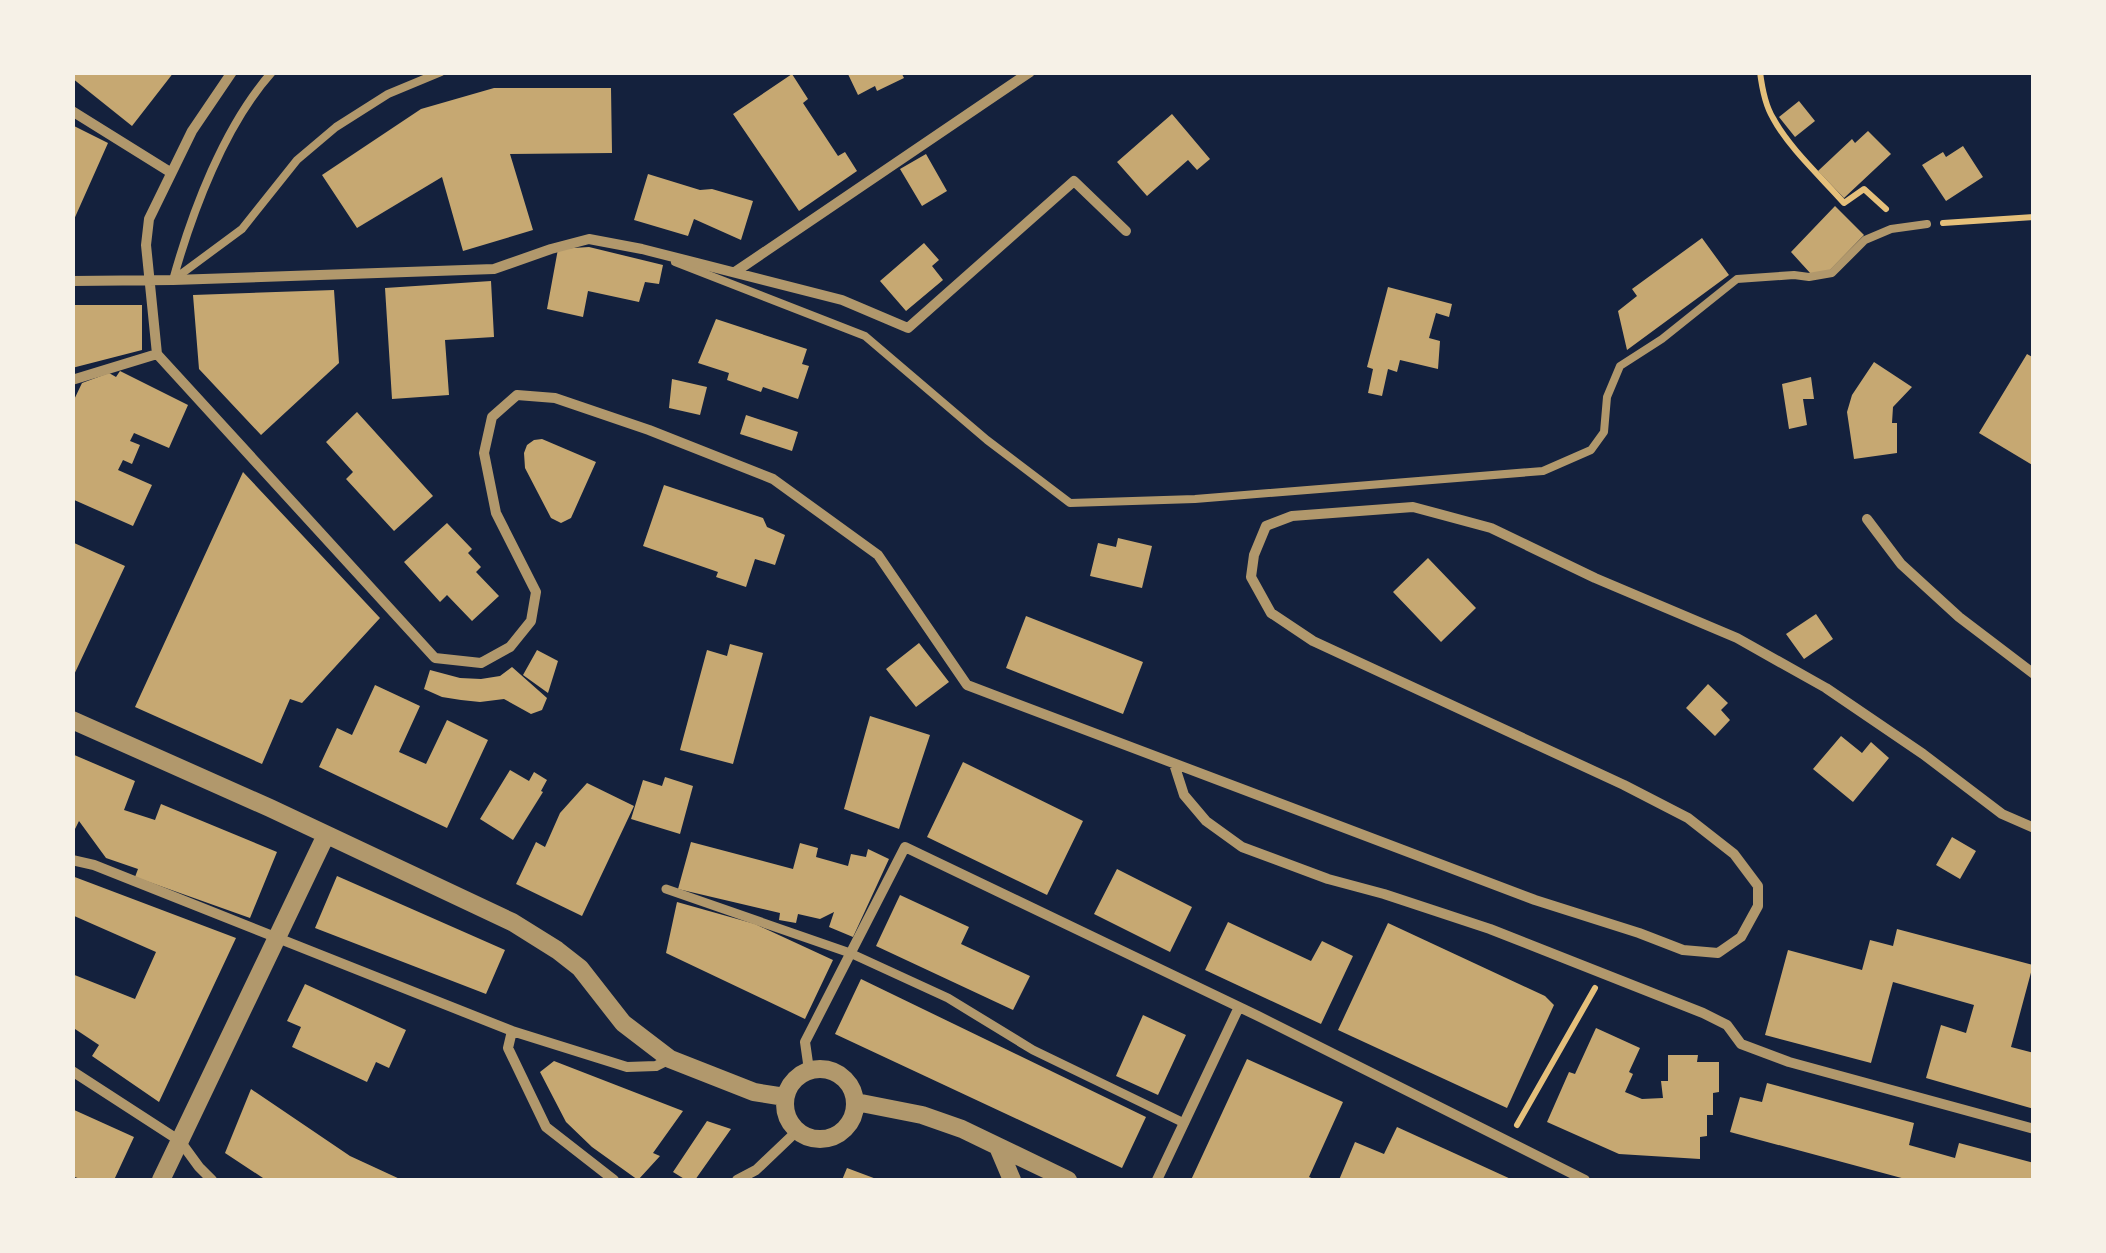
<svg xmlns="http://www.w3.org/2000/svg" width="2106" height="1253" font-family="Lora,serif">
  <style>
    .building { fill: #c6a872 }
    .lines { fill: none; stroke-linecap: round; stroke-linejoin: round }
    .path { stroke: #e5c07b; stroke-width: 6 }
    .service { stroke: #b1986c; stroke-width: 8 }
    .pedestrian { stroke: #b1986c; stroke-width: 9 }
    .minor { stroke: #b1986c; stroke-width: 10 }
    .tertiary { stroke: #b1986c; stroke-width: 18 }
  </style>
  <rect width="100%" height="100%" fill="#14213d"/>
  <!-- building -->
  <path class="building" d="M72 72H174L132 126 72 78Z
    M847 72H901L904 78 877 91 875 86 858 95Z
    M792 74 808 99 803 103 838 156 845 152 857 171 799 211 733 114Z
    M494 88H611L612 153 510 154 533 230 463 251 442 177 357 228 322 175 421 109Z
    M1799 101 1815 121 1795 137 1779 117Z
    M1172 114 1210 159 1197 170 1188 160 1147 196 1117 162Z
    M72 125 108 143 72 224Z
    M1868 131 1891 154 1844 198 1818 171 1852 139 1855 143Z
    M1963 146 1983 177 1946 201 1922 165 1943 152 1946 157Z
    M926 154 947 191 922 206 900 169Z
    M648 174 700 190 712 189 753 201 741 240 694 219 688 236 634 220Z
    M1835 206 1864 235 1830 270 1811 274 1791 252Z
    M1702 238 1729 275 1627 350 1618 311 1637 296 1632 289Z
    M924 243 939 260 932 266 943 280 906 311 880 281Z
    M589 247 663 265 659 284 645 282 639 302 588 291 583 317 547 309 558 249Z
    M491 281 494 337 445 340 449 395 392 399 385 288Z
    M1388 287 1452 304 1449 317 1436 313 1429 338 1440 341 1438 369 1400 360 1397 372 1388 369 1382 396 1368 393 1373 369 1367 367Z
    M334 290 339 363 261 435 199 369 193 295Z
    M72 305H142V350L72 368Z
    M716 319 807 349 802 364 809 366 798 399 763 387 761 392 727 380 729 373 698 363Z
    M2027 354 2034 358V466L1979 433Z
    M1874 362 1912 387 1893 407 1892 423H1897V453L1854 459 1847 412 1852 395Z
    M120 371 188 405 169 448 134 433 130 441 140 445 132 464 123 460 118 470 152 485 133 526 72 499V404L82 383 109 373 116 377Z
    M1811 377 1814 399H1803L1807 425 1789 429 1782 384Z
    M672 379 707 387 700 415 669 408Z
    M357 412 433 496 394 531 346 479 353 472 326 442Z
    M746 415 798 432 792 451 740 434Z
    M542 439 596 462 571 518 561 523 551 518 525 468 524 453 527 445 534 440Z
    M243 472 380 618 302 703 290 699 262 764 135 707Z
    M664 485 763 518 767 527 785 535 775 565 755 559 746 587 716 577 718 572 643 546Z
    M447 523 472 549 468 553 481 567 476 572 499 596 472 621 447 595 440 602 404 562Z
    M1118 538 1152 546 1142 588 1090 576 1098 543 1116 547Z
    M72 542 125 566 72 679Z
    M1428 558 1476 608 1441 642 1393 592Z
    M1816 614 1833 639 1804 659 1786 634Z
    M1026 616 1143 662 1123 714 1006 668Z
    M919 643 949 682 916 707 886 669Z
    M730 644 763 653 733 764 680 750 707 650 727 656Z
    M537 650 558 661 548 693 523 675Z
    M512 667 547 698 542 710 531 714 504 699 480 702 461 700 442 697 424 689 430 670 460 678 481 679 500 676Z
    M1708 684 1728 703 1721 710 1730 720 1715 736 1686 708Z
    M375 685 420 706 399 752 426 764 447 720 488 740 447 828 319 767 337 728 352 735Z
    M870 716 930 735 899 829 844 809Z
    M1841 736 1862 753 1871 742 1889 758 1853 802 1813 769Z
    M72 754 135 781 124 810 155 820 161 804 277 852 250 918 135 877 138 869 106 858 79 821 72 835Z
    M963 762 1083 821 1047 895 927 837Z
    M510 770 529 781 534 772 547 780 541 791 543 792 513 840 480 819Z
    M665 777 693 786 680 834 631 819 643 780 662 786Z
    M587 783 634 806 582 916 516 884 536 842 545 847 560 813Z
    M1952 837 1976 851 1960 879 1936 865Z
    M691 842 793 869 800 843 818 848 816 857 848 866 851 854 866 857 868 849 889 859 853 937 829 927 834 912 820 919 798 914 796 923 779 920 780 913 678 889Z
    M1117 869 1192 907 1170 952 1094 914Z
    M72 876 236 938 159 1102 92 1056 99 1045 72 1027V974L135 999 156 952 72 915Z
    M337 876 505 950 486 994 315 928Z
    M900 895 969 927 961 944 1030 976 1013 1010 876 946Z
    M677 902 755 924 833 960 805 1019 666 953Z
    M1228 922 1311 961 1322 941 1353 956 1321 1024 1205 970Z
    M1388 923 1545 996 1554 1005 1507 1108 1338 1030Z
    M1897 929 2033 965 2011 1047 2034 1053V1109L1926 1078 1941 1025 1966 1033 1974 1005 1893 982 1871 1063 1765 1035 1788 950 1862 970 1870 940 1893 946Z
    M861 979 1146 1117 1122 1168 835 1034Z
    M305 984 406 1030 389 1068 376 1062 367 1082 292 1047 301 1027 287 1021Z
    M1143 1015 1186 1035 1158 1095 1116 1076Z
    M1596 1028 1640 1048 1629 1072 1633 1074 1625 1092 1642 1099 1663 1098 1661 1081H1668V1055H1698L1697 1062H1719V1092L1713 1093V1115H1707V1136L1700 1137V1159L1619 1154 1547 1122 1569 1072 1575 1074Z
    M1247 1059 1343 1102 1309 1177 1316 1180H1191Z
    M554 1061 683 1111 653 1153 660 1156 638 1180 592 1147 566 1122 540 1072Z
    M1767 1083 1914 1123 1909 1145 1955 1158 1959 1143 2034 1163V1180H1909L1730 1132 1740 1097 1762 1102Z
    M251 1089 350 1156 402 1180H266L225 1153Z
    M72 1109 134 1137 114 1180H83L72 1176Z
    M707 1121 731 1129 695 1180H686L673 1172Z
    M1397 1127 1513 1180H1339L1355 1142 1384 1154Z
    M847 1168 879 1180H842Z"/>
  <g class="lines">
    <!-- path -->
    <path class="path" d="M1760 72C1762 88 1765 105 1773 118 1789 148 1822 178 1844 203L1864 189 1886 209
      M1943 223 2034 217
      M1517 1125 1595 988"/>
    <!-- service -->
    <path class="service" d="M675 262 865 336 987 440 1070 503 1195 499 1543 471 1591 450 1604 432 1607 397 1620 366 1662 339 1737 279 1794 275 1809 277 1832 273 1865 240 1891 229 1927 224
      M173 280 242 229 297 160 336 127 388 94 441 72
      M173 280C192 212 224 126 272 72"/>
    <!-- pedestrian -->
    <path class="pedestrian" d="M666 889 850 953 948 998 1033 1050 1184 1123"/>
    <!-- minor -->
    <path class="minor" d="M72 111 170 172
      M735 272 1030 72
      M72 281 173 280 494 269 551 249 589 239 642 249 842 300 908 328 1074 181 1126 231
      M157 354 435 658 481 663 510 647 531 621 536 592 496 513 484 453 492 417 517 395 555 398 649 430 773 479 878 555 967 685 1535 900 1639 933 1683 950 1718 953 1741 937 1758 906V886L1734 854 1688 818 1624 785 1313 641 1271 613 1251 577 1254 555 1266 526 1292 516 1413 507 1491 528 1595 578 1737 638 1826 688 1923 754 2002 814 2034 828
      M157 354 146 245 149 219 192 131 232 72
      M72 380 157 354
      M1867 519 1901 564 1959 617 2034 674
      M1174 764 1184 795 1206 821 1242 847 1328 879 1384 894 1490 929 1703 1013 1727 1025 1741 1044 1789 1062 2034 1129
      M72 860 94 865 512 1031 627 1067 656 1066 670 1059
      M512 1031 508 1048 546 1127 614 1180
      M809 1070 805 1042 905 847 1258 1016 1585 1180
      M72 1071 180 1141 199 1167 212 1180
      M737 1180 756 1170 797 1131
      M1157 1180 1239 1007"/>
    <!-- tertiary -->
    <path class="tertiary" d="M72 720 270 808 512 922 557 950 580 968 623 1023 670 1059 754 1092 785 1097
      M785 1104a35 35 0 1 1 70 0a35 35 0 1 1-70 0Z
      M856 1102 922 1115 962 1129 1068 1180
      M998 1147 1012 1180
      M161 1180 326 835"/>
  </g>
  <!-- border -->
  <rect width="2106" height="1253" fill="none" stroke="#f6f1e7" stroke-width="150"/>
</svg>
